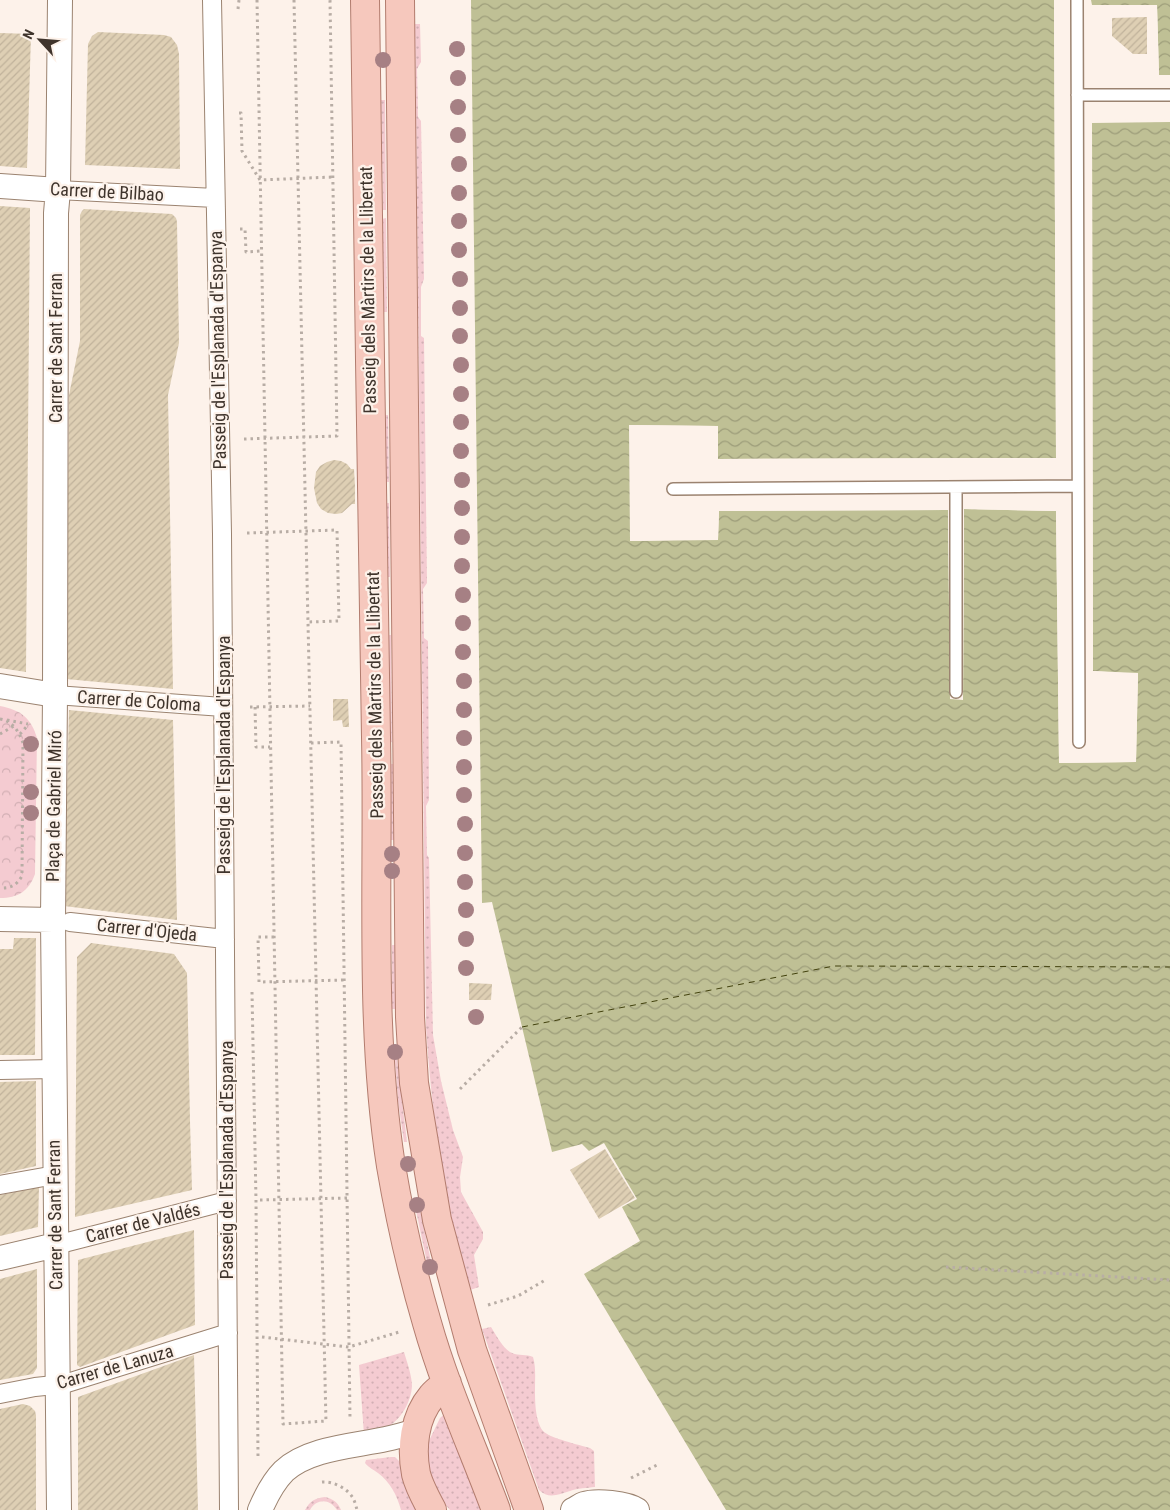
<svg xmlns="http://www.w3.org/2000/svg" width="1170" height="1510" font-family="'Roboto Condensed',sans-serif">
  <style>
    .grass { fill: url(#grass-dots) }
    .park { fill: url(#park-crowns) }
    .water { fill: url(#water-waves) }
    .pier { fill: #fdf2ea }
    .lines { fill: none; stroke-linecap: round; stroke-linejoin: round }
    .ferry { stroke: #41400c; stroke-width: 1; stroke-dasharray: 6 5; stroke-linecap: butt }
    .building { fill: url(#building-hatch) }
    .service-casing { stroke: #9b8370; stroke-width: 14 }
    .pedestrian-casing { stroke: #9b8370; stroke-width: 20 }
    .minor-casing { stroke: #9b8370; stroke-width: 26 }
    .primary-casing { stroke: #b27c6e; stroke-width: 30 }
    .path { stroke: #b8ada5; stroke-width: 3; stroke-dasharray: 2.5 4; stroke-linecap: butt }
    .service { stroke: #fff; stroke-width: 11 }
    .pedestrian { stroke: #fff; stroke-width: 18 }
    .minor { stroke: #fff; stroke-width: 24 }
    .primary { stroke: #f6c8bd; stroke-width: 28 }
    .tree { fill: #a68084 }
    .labels { text-anchor: middle; stroke-width: 4.5; stroke-linejoin: round; paint-order: stroke }
    .street-label { font-size: 18px; fill: #3f342c; stroke: #fdf2ea }
  </style>
  <defs>
    <pattern id="grass-dots" width="8" height="8" patternUnits="userSpaceOnUse" patternTransform="scale(1.25)"><rect width="8" height="8" fill="#f4cbd1"/><path d="M2 2h.1M6 6h.1" fill="none" stroke="#d2afb4" stroke-width="1.8" stroke-linecap="round"/></pattern>
    <pattern id="park-crowns" width="20" height="18" patternUnits="userSpaceOnUse" patternTransform="scale(1.25)"><rect width="20" height="18" fill="#f4cbd1"/><path d="M2 6a3 3 0 1 1 6 0M12 15a3 3 0 1 1 6 0" fill="none" stroke="#d2afb4"/></pattern>
    <pattern id="water-waves" width="16" height="10" patternUnits="userSpaceOnUse" patternTransform="scale(1.25)"><rect width="16" height="10" fill="#bfc095"/><path d="M0 5q4-4 8 0t8 0" fill="none" stroke="#9d9d7a"/></pattern>
    <pattern id="building-hatch" width="6" height="6" patternUnits="userSpaceOnUse" patternTransform="scale(1.25)"><rect width="6" height="6" fill="#decfb4"/><path d="M-1 1l2-2M0 6l6-6M5 7l2-2" fill="none" stroke="#c0b29b"/></pattern>
  </defs>
  <rect width="100%" height="100%" fill="#fdf2ea"/>
  <!-- grass -->
  <path class="grass" d="M415 24H420L421 62 417 69 418 117 421 121 424 279 421 287V336L424 338 427 583 423 589 424 638 428 641 429 800 426 806 427 855 429 858 433 1035 441 1081 453 1130 463 1157 460 1177 461 1192 483 1232V1239L474 1255 479 1287 470 1290C444 1206 432 1116 426 1028Z
    M381 100H385L386 210H383Z
    M386 218 387 312H384L382 219Z
    M385 415H388L389 482H386Z
    M386 503H389L390 577H387Z
    M387 635H391L392 742 389 743Z
    M390 764H393L394 840H390Z
    M392 945H395V1009H392Z
    M395 1059H397L407 1142H404L398 1101Z
    M418 1200 433 1271 429 1272 414 1201Z
    M491 1327C496 1335 503 1349 512 1353 519 1356 526 1354 533 1357 536 1367 535 1378 535 1389 535 1400 535 1421 543 1431 549 1438 580 1445 590 1448L594 1451 595 1487C587 1488 578 1488 570 1491 559 1494 549 1500 539 1490L482 1329Z
    M404 1352C407 1362 412 1376 412 1386 411 1402 401 1420 386 1428 379 1431 371 1433 364 1435L359 1365Z
    M449 1410 486 1510H450L435 1493 425 1465 427 1445 440 1418Z
    M391 1457H395L400 1462 405 1485 417 1510H401C397 1495 390 1482 378 1473 373 1469 369 1468 365 1463L366 1460Z
    M325 1497C333 1499 338 1502 341 1510H337C330 1499 317 1498 310 1510H305C310 1501 315 1498 325 1497Z"/>
  <!-- park -->
  <path class="park" d="M0 706C21 710 31 718 37 738L35 874C29 891 18 898 0 898Z"/>
  <!-- water -->
  <path class="water" d="M471 0H1054L1056 458 718 459V426L630 425V541L718 539 719 511 948 510 950 698 963 699 964 509 1056 511 1059 763 1136 762 1138 674 1093 671 1092 122H1170V1510H726L584 1274 640 1241 622 1207 637 1199 604 1143 589 1151 582 1144 552 1152 492 902 482 903Z
    M1091 0H1170V75H1159L1157 5H1091Z"/>
  <!-- pier -->
  <path class="pier" d="M1054 0H1056L1058 460 718 462 716 460V429L632 428V538L716 537V510L719 508H949L953 696 961 697 962 507 964 506 1057 508 1058 511 1061 760H1133L1135 676 1093 674 1091 671 1089 122 1092 120 1170 119V122L1092 123 1093 671 1138 673 1136 762 1059 763 1056 511 964 509 963 700 950 699 948 510 719 511 718 540 630 541 629 425 718 426V459L1056 458Z
    M1089 0H1091L1092 5H1157L1159 75H1170V77L1159 78 1156 76 1155 7 1091 8 1089 6Z"/>
  <g class="lines">
    <!-- ferry -->
    <path class="ferry" d="M522 1027 834 966 1170 967"/>
  </g>
  <!-- building -->
  <path class="building" d="M1147 17V54H1133L1112 36V18Z
    M98 32 164 35 171 37 177 45 179 54 180 169 85 165 88 44 92 36Z
    M0 33 31 34 27 168 0 166Z
    M0 206 30 208 26 672 0 668Z
    M84 209 172 214 176 218 177 222 179 343 168 395 173 689 66 679 69 395 80 341V215L82 211Z
    M334 460 341 461 347 464 351 469H354L355 486V504H352L342 513 336 514 328 513 321 509 317 503 314 488 316 472 320 466 327 462Z
    M333 699H348L349 727H343L342 720 333 721Z
    M69 710 173 720 177 920 64 906Z
    M14 938H36L35 1055H0V949H13Z
    M91 943 174 954 187 973 190 1121 192 1190 75 1217 77 957Z
    M469 983 492 984 491 1000H469Z
    M36 1081V1166L0 1174V1082Z
    M605 1149 635 1198 599 1219 570 1170Z
    M39 1187 38 1227 0 1236V1195Z
    M194 1230 195 1325 80 1367 77 1365 78 1260Z
    M37 1269V1368L33 1374 0 1380V1279Z
    M194 1355 198 1510H78V1397Z
    M23 1404 30 1406 35 1411 36 1415V1510H0V1409Z"/>
  <g class="lines">
    <defs>
      <path id="service" d="M1077 0 1079 742
        M1077 95H1170
        M673 489 1078 486
        M956 692V487"/>
      <path id="pedestrian" d="M212 0 222 534 229 1510
        M58 190 215 198
        M55 695 223 707
        M70 922 225 939
        M0 1070 54 1069
        M0 1185 55 1175
        M56 1245 227 1201
        M0 1394 35 1387 64 1384 228 1333"/>
      <path id="minor" d="M0 186 58 190
        M0 686 55 695
        M0 919 53 920
        M0 1258 56 1245
        M59 1510 53 920 55 695 56 213 58 190 60 0
        M260 1510C266 1496 273 1482 284 1471 309 1448 354 1446 386 1439 396 1437 406 1434 416 1431
        M573 1510C577 1508 581 1505 584 1504 596 1500 627 1503 637 1510"/>
      <path id="primary" d="M365 0C368 246 372 491 376 737 379 878 369 1025 391 1166 400 1219 412 1272 427 1323 445 1387 473 1448 496 1510
        M400 0 410 1017 414 1083 437 1220 472 1350 529 1510
        M432 1510C426 1499 419 1486 416 1474 411 1448 414 1417 432 1396 436 1391 442 1387 447 1383"/>
    </defs>
    <!-- service casing -->
    <use href="#service" class="service-casing"/>
    <!-- pedestrian casing -->
    <use href="#pedestrian" class="pedestrian-casing"/>
    <!-- minor casing -->
    <use href="#minor" class="minor-casing"/>
    <!-- primary casing -->
    <use href="#primary" class="primary-casing"/>
    <!-- path -->
    <path class="path" d="M257 0 283 1424 326 1421
      M294 0 326 1423
      M238 9 239 0
      M239 113H241L242 151 260 180 333 177
      M240 229H245L246 252 261 251
      M244 439 337 436 330 0
      M247 533 337 530 339 621 308 622
      M250 707 310 706
      M255 707 256 747H270
      M0 719C13 721 19 732 23 743L22 876C16 886 11 888 0 888
      M7 720 28 724
      M0 734 14 726
      M20 734 28 725
      M311 743 341 742 350 1419
      M274 937H258L259 982 344 980
      M252 992 256 1201 258 1458
      M460 1089 522 1027
      M260 1200 347 1198
      M946 1267 1170 1280
      M488 1305 518 1296 547 1279
      M262 1337 349 1347 399 1332
      M631 1478 657 1465
      M322 1482C333 1481 347 1488 353 1498 355 1502 356 1506 357 1510"/>
    <!-- service -->
    <use href="#service" class="service"/>
    <!-- pedestrian -->
    <use href="#pedestrian" class="pedestrian"/>
    <!-- minor -->
    <use href="#minor" class="minor"/>
    <!-- primary -->
    <use href="#primary" class="primary"/>
  </g>
  <!-- trees -->
  <g class="tree">
    <circle cx="457" cy="49" r="8"/>
    <circle cx="383" cy="60" r="8"/>
    <circle cx="458" cy="78" r="8"/>
    <circle cx="458" cy="107" r="8"/>
    <circle cx="458" cy="135" r="8"/>
    <circle cx="459" cy="164" r="8"/>
    <circle cx="459" cy="193" r="8"/>
    <circle cx="459" cy="221" r="8"/>
    <circle cx="459" cy="250" r="8"/>
    <circle cx="460" cy="279" r="8"/>
    <circle cx="460" cy="308" r="8"/>
    <circle cx="460" cy="336" r="8"/>
    <circle cx="461" cy="365" r="8"/>
    <circle cx="461" cy="394" r="8"/>
    <circle cx="461" cy="422" r="8"/>
    <circle cx="461" cy="451" r="8"/>
    <circle cx="462" cy="480" r="8"/>
    <circle cx="462" cy="508" r="8"/>
    <circle cx="462" cy="537" r="8"/>
    <circle cx="462" cy="566" r="8"/>
    <circle cx="463" cy="595" r="8"/>
    <circle cx="463" cy="623" r="8"/>
    <circle cx="463" cy="652" r="8"/>
    <circle cx="464" cy="681" r="8"/>
    <circle cx="464" cy="710" r="8"/>
    <circle cx="464" cy="738" r="8"/>
    <circle cx="31" cy="744" r="8"/>
    <circle cx="464" cy="767" r="8"/>
    <circle cx="31" cy="792" r="8"/>
    <circle cx="464" cy="795" r="8"/>
    <circle cx="31" cy="813" r="8"/>
    <circle cx="465" cy="824" r="8"/>
    <circle cx="465" cy="853" r="8"/>
    <circle cx="392" cy="854" r="8"/>
    <circle cx="392" cy="871" r="8"/>
    <circle cx="465" cy="882" r="8"/>
    <circle cx="466" cy="910" r="8"/>
    <circle cx="466" cy="939" r="8"/>
    <circle cx="466" cy="968" r="8"/>
    <circle cx="476" cy="1017" r="8"/>
    <circle cx="395" cy="1052" r="8"/>
    <circle cx="408" cy="1164" r="8"/>
    <circle cx="417" cy="1205" r="8"/>
    <circle cx="430" cy="1267" r="8"/>
  </g>
  <g class="labels">
    <!-- street labels -->
    <g class="street-label">
      <text transform="translate(107 192) rotate(3)" y="6">Carrer de Bilbao</text>
      <text transform="translate(368 290) rotate(-91)" y="6">Passeig dels Màrtirs de la Llibertat</text>
      <text transform="translate(56 348) rotate(-90)" y="6">Carrer de Sant Ferran</text>
      <text transform="translate(218 350) rotate(-91)" y="6">Passeig de l'Esplanada d'Espanya</text>
      <text transform="translate(375 695) rotate(-91)" y="6">Passeig dels Màrtirs de la Llibertat</text>
      <text transform="translate(139 701) rotate(4)" y="6">Carrer de Coloma</text>
      <text transform="translate(224 755) rotate(-90)" y="6">Passeig de l'Esplanada d'Espanya</text>
      <text transform="translate(54 806) rotate(-89)" y="6">Plaça de Gabriel Miró</text>
      <text transform="translate(147 930) rotate(6)" y="6">Carrer d'Ojeda</text>
      <text transform="translate(227 1160) rotate(-90)" y="6">Passeig de l'Esplanada d'Espanya</text>
      <text transform="translate(55 1215) rotate(-91)" y="6">Carrer de Sant Ferran</text>
      <text transform="translate(143 1223) rotate(-14)" y="6">Carrer de Valdés</text>
      <text transform="translate(115 1367) rotate(-16)" y="6">Carrer de Lanuza</text>
    </g>
  </g>
  <!-- north arrow -->
  <g transform="translate(40 40) rotate(296)" stroke="#fdf2ea" stroke-width="4" paint-order="stroke">
  <path d="M0-4L9 19L0 12L-9 19Z" fill="#3f342c"/>
  <text y="-8" font-size="14" font-weight="bold" text-anchor="middle" fill="#3f342c">N</text>
  </g>
</svg>
